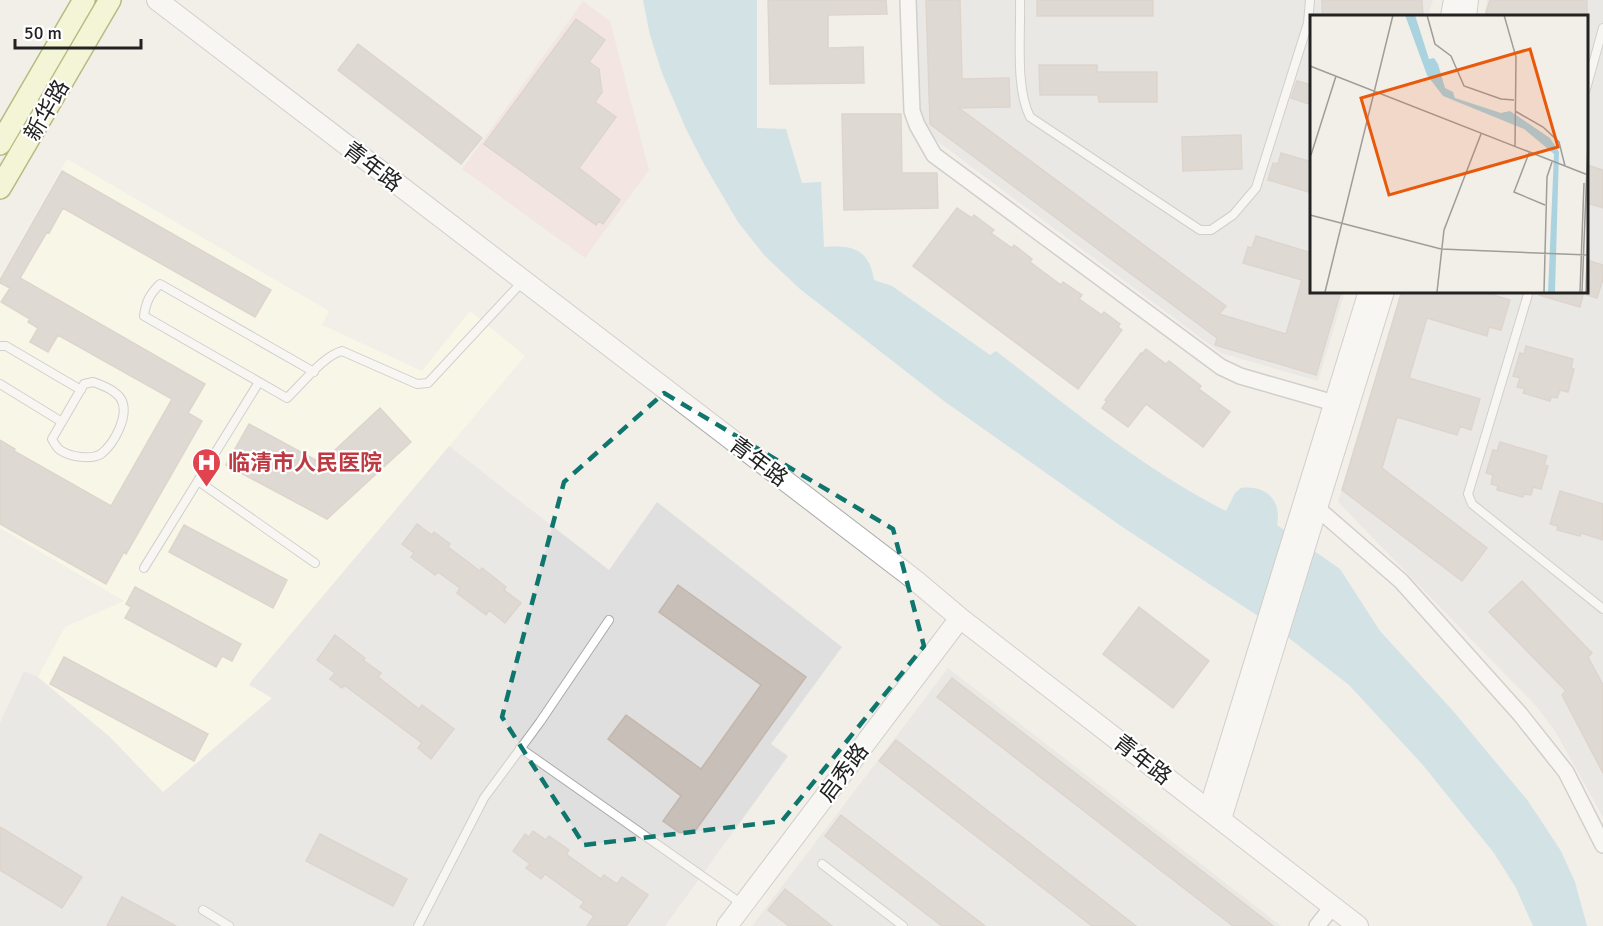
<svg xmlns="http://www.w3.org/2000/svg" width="1603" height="926" font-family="Signika,'Noto Sans SC',sans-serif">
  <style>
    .residential { fill: #e0dfdf }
    .commercial { fill: #f2dad9 }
    .education { fill: #ffffe5 }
    .water { fill: #aad3df }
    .building { fill: #c7bfb8; stroke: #c4b6ab; stroke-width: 1.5 }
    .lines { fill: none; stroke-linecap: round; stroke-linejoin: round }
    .service-casing { stroke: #a9a9a9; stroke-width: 10 }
    .minor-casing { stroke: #a9a9a9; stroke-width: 18 }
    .tertiary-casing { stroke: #a9a9a9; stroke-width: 22 }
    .secondary-casing { stroke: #707d05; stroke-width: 24 }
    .service { stroke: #fff; stroke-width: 8 }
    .minor { stroke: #fff; stroke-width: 15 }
    .tertiary { stroke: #fff; stroke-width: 20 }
    .secondary { stroke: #f7fabf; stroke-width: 21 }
    .marked { fill: none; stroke: #0f766e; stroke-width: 4.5; stroke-dasharray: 12 8; stroke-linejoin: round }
    .labels { text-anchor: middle; stroke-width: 4.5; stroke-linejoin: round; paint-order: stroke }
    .street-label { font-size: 22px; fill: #222; stroke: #fff }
    .health-label { font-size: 22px; font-weight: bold; fill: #be3a42; stroke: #fff; text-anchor: start }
    .inset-road { fill: none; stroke: #9f9d99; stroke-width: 1.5 }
    .view { fill: #e8590c; fill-opacity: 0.15; stroke: #e8590c; stroke-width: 3 }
    .inset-edge { fill: none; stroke: #222; stroke-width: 3 }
  </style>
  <rect width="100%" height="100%" fill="#f2efe9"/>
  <!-- residential -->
  <path class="residential" d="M917 0H1433L1428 16H1312V291H1345L1318 381 1221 353 929 135 921 117Z
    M1487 0H1603V817L1555 731 1536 706 1338 502 1401 291H1586V16H1484Z
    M449 446 609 570 657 502 842 647 771 744 788 756 665 926H0V723L24 671 38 677 109 736 163 792 271 698 249 685 252 680Z
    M948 668 1281 926H752Z"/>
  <!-- commercial -->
  <path class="commercial" d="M583 1 610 21 649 170 585 258 462 169Z"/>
  <!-- education -->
  <path class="education" d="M67 159 329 311 322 325 422 371 470 311 525 356 252 680 249 685 272 698 163 792 109 736 38 677 65 627 124 601 0 528V277Z"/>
  <!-- water -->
  <path class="water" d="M643 0H757V128L786 129 802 183 821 182 824 247C853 245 869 249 874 280L892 286 990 355 996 351C1070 408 1143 469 1226 511L1235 493 1241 488C1266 485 1282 500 1277 525L1340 569 1380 631 1454 712 1528 801 1561 851 1575 882 1587 926H1533L1516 888 1494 853 1422 764 1349 685 1276 628 1121 526 944 401 800 289 764 255 738 222 704 164 686 129 662 73 650 35Z"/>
  <!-- building -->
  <path class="building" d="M768 0H886L887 14 828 15V48L863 47 864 83 770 84Z
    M926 0H960L962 79 1009 78 1010 107 959 108 1226 306 1219 314 1286 334 1302 280 1243 263 1248 247 1252 248 1256 236 1312 253V291H1341L1316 375 1215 345 1217 338 930 124Z
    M1037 0H1153V16H1037Z
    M1322 0H1422L1423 16H1322Z
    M1490 0H1587V16H1485Z
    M576 19 605 40 589 62 599 69 602 92 595 102 616 117 579 168 620 200 603 224 599 221 596 225 484 144Z
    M358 44 482 138 461 164 338 70Z
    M1039 65H1097V72H1157V102H1099L1098 95H1040Z
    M1297 81 1312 85V105L1291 98Z
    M842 114H901L902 173H937L938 208 844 210Z
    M1241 135 1242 169 1183 171 1182 137Z
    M1281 153 1312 162V193L1268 180 1273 163 1278 164Z
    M1587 165 1603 170V208L1587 203Z
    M62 171 271 290 255 317 63 208 49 233 47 232 20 278 205 384 188 413 202 421 126 554 124 552 106 584 0 524V440L15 449 14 451 111 506 172 399 58 335 48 352 30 342 38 328 28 322 30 319 1 302 10 288 0 283V280Z
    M957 208 972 218 974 215 994 230 991 233 1012 248 1014 245 1032 259 1030 262 1061 285 1063 282 1082 295 1079 299 1102 315 1104 312 1120 324 1118 327 1122 330 1078 389 913 266Z
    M1587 260 1603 265V279L1597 298 1587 295Z
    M1402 291H1480L1510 300 1501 330 1489 327 1487 336 1427 318 1409 378 1480 399 1471 430 1460 426 1457 435 1397 417 1382 468 1487 548 1462 581 1342 490Z
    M1540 291H1584L1580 307 1539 295Z
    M1526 346 1573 359 1571 368 1574 369 1568 392 1560 390 1557 398 1551 397 1550 401 1523 393 1525 389 1517 387 1520 378 1513 376 1520 353 1524 354Z
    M1146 349 1166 364 1169 361 1201 386 1199 389 1230 412 1203 447 1146 404 1128 427 1102 408 1107 401 1105 400 1141 353 1142 354Z
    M380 408 411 442 327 519 226 465 249 424 321 463Z
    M1500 442 1547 456 1544 465 1548 466 1541 489 1533 487 1531 495 1524 494 1523 497 1497 490 1498 486 1491 484 1493 475 1486 473 1493 450 1497 451Z
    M1560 491 1603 504V540L1581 533 1580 536 1557 530 1558 526 1550 524Z
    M417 524 432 535 434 532 450 544 448 547 480 571 482 568 506 587 504 590 521 603 505 623 489 610 486 615 457 593 460 588 438 572 435 575 411 557 414 553 402 544Z
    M184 525 287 580 273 608 169 552Z
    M1522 581 1592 653 1588 657 1603 685V773L1562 695 1566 691 1489 612Z
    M678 585 806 677 695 831 680 833 663 821 681 796 608 739 626 715 701 769 761 685 659 612Z
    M135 587 241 644 232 661 222 656 216 667 125 618 131 607 126 604Z
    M1139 607 1209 661 1173 708 1103 654Z
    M335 635 365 658 363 660 381 673 378 677 419 709 422 705 454 729 431 759 418 748 422 743 344 685 342 688 330 679 335 673 317 660Z
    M64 657 208 734 194 761 50 684Z
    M952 678 1175 850 1273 926H1233L1155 866 937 697Z
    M896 740 1036 848 1136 926H1092L879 761Z
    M841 815 985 926H942L825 836Z
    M0 827 82 877 62 908 0 870Z
    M533 831 546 840 549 836 569 850 566 854 601 879 604 875 617 884 622 877 648 895 626 926H587L594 916 580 907 584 902 545 874 541 879 526 868 530 864 513 851 525 834 529 837Z
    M320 834 407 879 393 906 306 861Z
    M785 889 832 926H789L768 910Z
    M122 897 176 926H107Z"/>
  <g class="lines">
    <defs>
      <path id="service" d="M1020 0C1021 33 1015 88 1030 117L1200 230H1211L1233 215 1256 188 1308 23 1310 0
        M1586 89 1603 28
        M1529 291 1468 494 1472 504 1603 609
        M0 346H6L81 390
        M314 372 160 284C150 294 146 301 144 316L287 398C302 384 323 356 342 351L417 384 428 383 523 281
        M93 382C102 385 116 391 121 399 130 415 114 444 101 454 91 460 70 457 60 450 56 447 54 443 52 439L84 384Z
        M0 384 62 422
        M198 481 315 563
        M144 568 259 382
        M520 748 742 904
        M822 864 903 926
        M203 910 229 926
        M418 926 484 798 540 722 609 620"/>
      <path id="minor" d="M908 0 912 111 917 125 934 155 1221 367 1240 376 1334 403
        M1317 508 1401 581 1520 714 1566 772 1603 845
        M1317 926 1333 906"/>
      <path id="tertiary" d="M157 0 915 580 960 618 1358 926
        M1451 16 1454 0
        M1466 16 1468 0
        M1209 810 1369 291
        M1221 819 1384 291
        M727 926 960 618"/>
      <path id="secondary" d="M0 144 84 0
        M0 188 110 0"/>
    </defs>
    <!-- service casing -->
    <use href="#service" class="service-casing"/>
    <!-- minor casing -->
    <use href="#minor" class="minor-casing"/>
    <!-- tertiary casing -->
    <use href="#tertiary" class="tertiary-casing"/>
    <!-- secondary casing -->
    <use href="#secondary" class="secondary-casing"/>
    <!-- service -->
    <use href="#service" class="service"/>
    <!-- minor -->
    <use href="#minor" class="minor"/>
    <!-- tertiary -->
    <use href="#tertiary" class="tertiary"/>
    <!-- secondary -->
    <use href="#secondary" class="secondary"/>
  </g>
  <!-- marked area -->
  <path d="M0 0H1603V926H0ZM664 393 893 529 924 646 782 821 584 845 502 717 564 482Z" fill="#f2efe9" fill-opacity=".55" fill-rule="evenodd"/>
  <path class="marked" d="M664 393 893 529 924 646 782 821 584 845 502 717 564 482Z"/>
  <!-- icons -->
  <defs>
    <symbol id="hospital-pin" viewBox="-11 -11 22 30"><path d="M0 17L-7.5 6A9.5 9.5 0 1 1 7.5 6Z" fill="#e0444e" stroke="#fff"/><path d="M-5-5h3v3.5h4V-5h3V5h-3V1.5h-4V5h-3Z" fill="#fff"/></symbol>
  </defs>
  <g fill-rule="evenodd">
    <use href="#hospital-pin" x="190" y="446" width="33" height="45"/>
  </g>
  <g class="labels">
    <!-- street labels -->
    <g class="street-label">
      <text transform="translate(46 110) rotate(-60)" y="8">新华路</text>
      <text transform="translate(373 166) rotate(37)" y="8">青年路</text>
      <text transform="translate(759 461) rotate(37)" y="8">青年路</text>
      <text transform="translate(1143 759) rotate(38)" y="8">青年路</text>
      <text transform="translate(843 772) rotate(-53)" y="8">启秀路</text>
    </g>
    <!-- health labels -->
    <g class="health-label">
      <text x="228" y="470">临清市人民医院</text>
    </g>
  </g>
  <!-- overview -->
  <g transform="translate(1310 15)">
    <rect width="278" height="278" fill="#f2efe9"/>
    <path d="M95 0H105L119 44 124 43 128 49 135 73 143 77 145 83 191 98 200 96 240 123 249 137 245 277H238L244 139 214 114 133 81 117 60Z" fill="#aad3df"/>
    <path class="inset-road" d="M117 0 125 29 141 41 154 71 191 84 204 85M194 0 206 42 205 132M0 51 278 160M205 96 233 112 249 127 255 151M219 138 204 177 235 190M1 140 26 61M0 200 131 234 278 240M15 277 83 0M127 277 134 215 171 119M234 277 237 162 242 147M270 277 274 168M272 277 278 128M276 277 278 211"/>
    <path class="view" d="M220 34 248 132 79 180 51 83Z"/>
    <rect width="278" height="278" class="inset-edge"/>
  </g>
  <!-- scale -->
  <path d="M15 39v9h126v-9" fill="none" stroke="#222222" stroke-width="3"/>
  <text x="24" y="39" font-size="18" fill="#222222" stroke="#ffffff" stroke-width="4.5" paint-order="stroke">50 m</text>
</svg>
